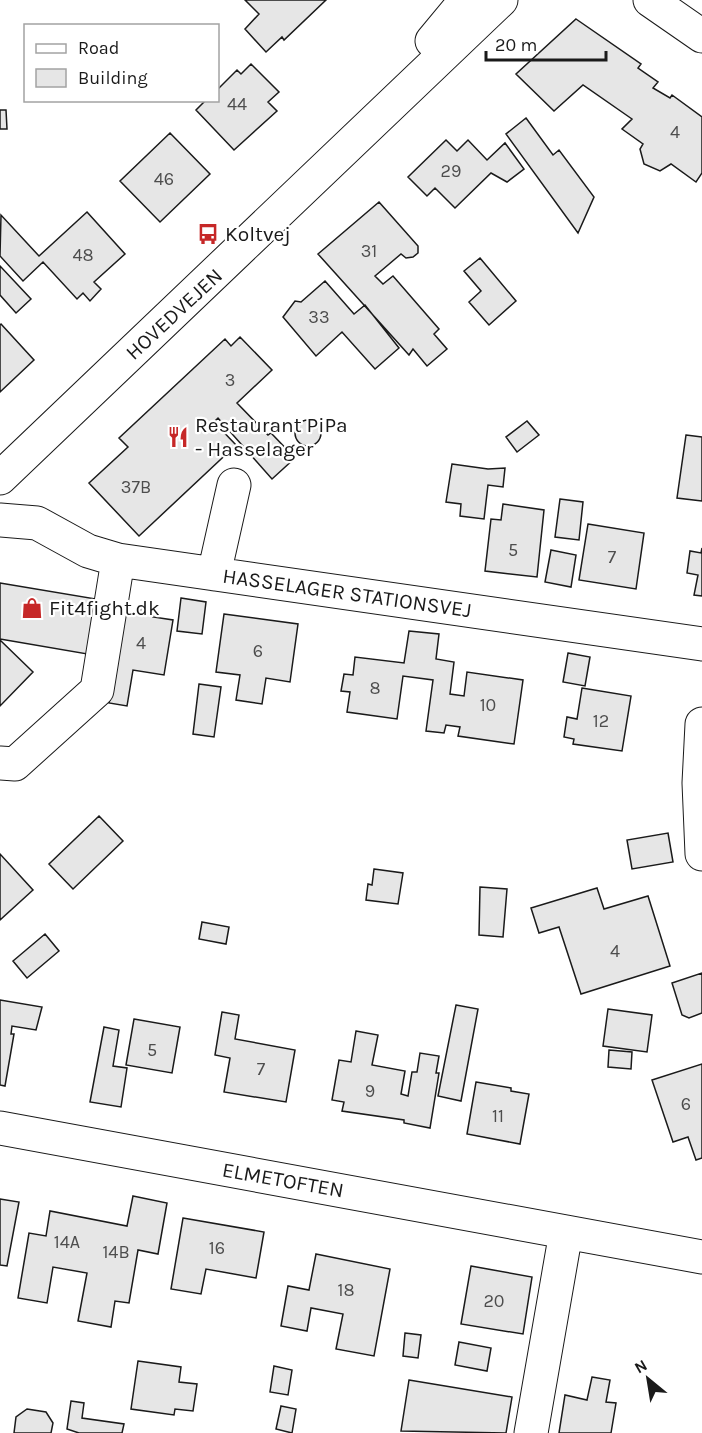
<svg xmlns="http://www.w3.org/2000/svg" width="702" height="1433" font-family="Karla,sans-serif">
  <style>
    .building { fill: #e6e6e6; stroke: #1a1a1a; stroke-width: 1.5 }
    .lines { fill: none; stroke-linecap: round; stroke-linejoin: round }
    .minor-casing { stroke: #1a1a1a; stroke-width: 35 }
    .major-casing { stroke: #1a1a1a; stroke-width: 35 }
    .minor { stroke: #fff; stroke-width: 33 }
    .major { stroke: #fff; stroke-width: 33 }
    .labels { text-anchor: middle; stroke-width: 4.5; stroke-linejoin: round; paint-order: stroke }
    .number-label { font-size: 18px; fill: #4d4d4d }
    .poi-label { font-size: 21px; fill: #1a1a1a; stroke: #fff; text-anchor: start }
    .street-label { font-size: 21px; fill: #1a1a1a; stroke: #fff }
  </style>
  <rect width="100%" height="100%" fill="#fff"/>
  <!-- building -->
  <path class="building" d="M245 0H326L284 40 282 37 266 52 245 29 259 14Z
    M576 19 641 64 638 68 658 82 653 88 670 98 672 95 702 117V173L696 182 671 164 660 171 644 164 640 149 643 144 622 129 632 119 583 85 554 111 516 74Z
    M251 64 279 92 268 102 277 111 234 150 196 110 206 100H218V89L237 70 241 74Z
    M0 110H6L7 129H0Z
    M526 118 553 155 559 150 594 197 578 233 506 134Z
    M170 133 210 174 160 222 120 181Z
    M446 140 457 151 468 140 487 160 505 143 524 169 507 182 491 173 455 208 435 188 427 196 408 177Z
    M379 202 418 246V253L413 257 406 258 401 254 375 276 383 284 393 276 439 329 434 334 447 349 427 366 413 349 409 355 318 254Z
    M87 212 125 254 94 282 101 289 90 301 83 293 77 299 43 262 23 281 0 256 1 215 39 256Z
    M480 258 516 301 489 325 469 302 481 291 464 271Z
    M0 266 31 299 16 313 0 295Z
    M325 281 354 314 365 305 399 348 375 369 342 332 316 356 283 317 295 301 301 302Z
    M1 324 34 360 0 392V325Z
    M240 337 272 370 237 403 268 435 271 433 295 458 272 479 218 418 214 422 236 445 139 536 89 483 128 447 119 438 225 339 231 346Z
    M295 433a13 13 0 1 1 26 0a13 13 0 1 1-26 0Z
    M527 421 539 435 517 452 506 437Z
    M686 435 702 437V501L677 498Z
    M452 464 488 469 505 468 503 487 488 485 484 519 460 516 461 504 446 502Z
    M560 499 583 502 579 540 555 537Z
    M503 504 544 510 537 577 485 571 491 519 501 520Z
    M588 524 644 533 636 589 579 580Z
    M702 548V596L694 595 698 575 687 573 690 551 701 553Z
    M551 550 576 555 571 587 545 582Z
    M0 583 102 600 93 655 0 639Z
    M181 598 206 602 202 634 177 631Z
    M141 606 155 608 153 617 173 620 164 675 133 670 127 706 109 703 120 611 140 614Z
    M224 614 298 624 290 682 266 678 262 704 236 700 240 675 216 672Z
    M409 631 439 634 436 659 454 662 450 694 464 696 467 672 523 680 514 744 458 736 460 727 446 725 444 733 426 731 433 680 403 676 397 719 347 712 350 692 341 691 344 674 353 675 355 657 404 663Z
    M0 640 33 672 0 706Z
    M568 653 590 657 585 686 563 682Z
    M199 684 221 687 214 737 193 734Z
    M582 688 631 696 622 751 573 744 574 739 564 737 567 717 577 719Z
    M99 816 123 841 73 889 49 864Z
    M668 833 673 862 632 869 627 840Z
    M0 854 33 890 0 920Z
    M374 869 403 873 398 904 366 900 368 884 372 885Z
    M480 887 507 889 503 937 479 935Z
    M597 888 604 909 648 896 670 966 581 994 559 927 539 933 531 908Z
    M202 922 229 927 226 944 199 939Z
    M45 934 59 951 27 978 13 961Z
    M702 973V1013L689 1018 682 1015 672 983Z
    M0 1000 42 1007 36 1030 12 1026 11 1034H14L5 1086 0 1085Z
    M456 1005 478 1009 461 1101 438 1096Z
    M608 1009 652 1015 647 1052 603 1046Z
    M222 1012 239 1015 235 1039 295 1050 286 1102 224 1092 230 1058 215 1055Z
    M134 1019 180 1027 172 1073 126 1065Z
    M104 1027 119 1030 113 1066 127 1068 121 1107 90 1102Z
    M356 1031 378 1035 372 1065 405 1071 401 1094 408 1096 412 1072H417L420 1053 439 1056 436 1073H439L430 1128 404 1123V1120L342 1111 344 1102 332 1100 339 1060 351 1062Z
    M609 1050 632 1052 631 1069 608 1067Z
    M702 1064V1158L696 1160 688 1137 673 1142 652 1080Z
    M476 1082 511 1088V1091L529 1094 520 1144 467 1134Z
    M133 1196 167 1203 158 1254 138 1250 129 1303 115 1301 111 1327 78 1321 87 1273 53 1267 47 1303 18 1298 29 1233 46 1236 50 1211 127 1226Z
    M0 1199 19 1202 7 1266 0 1265Z
    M183 1218 264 1232 256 1278 206 1269 201 1294 171 1289Z
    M316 1254 390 1269 374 1356 336 1349 343 1314 311 1308 307 1331 281 1326 288 1286 309 1290Z
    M471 1266 532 1277 523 1334 461 1324Z
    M405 1333 421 1335 418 1358 403 1356Z
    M459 1342 491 1348 487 1371 455 1365Z
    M138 1361 181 1367 179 1382 197 1384 193 1411 175 1409 174 1415 131 1409Z
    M274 1366 292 1370 288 1395 270 1392Z
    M592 1377 610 1380 606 1402 616 1403 611 1433H559L565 1395 587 1400Z
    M409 1380 512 1397 506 1433 401 1431Z
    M71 1401 84 1403 82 1418 124 1424 122 1433H79L67 1429Z
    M281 1406 296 1409 292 1433 276 1429Z
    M27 1409 46 1412 53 1423 51 1433H14L16 1417Z"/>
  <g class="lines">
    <defs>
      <path id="minor" d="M650 0 702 36
        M0 520 37 523 88 551 118 560 702 644
        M214 574 234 485
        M702 724 699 783 702 854
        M0 763 15 764 97 690 118 560
        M0 1128 702 1257
        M531 1433 566 1232"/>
      <path id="major" d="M432 41 466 0
        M0 478 501 0"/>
    </defs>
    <!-- minor casing -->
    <use href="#minor" class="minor-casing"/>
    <!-- major casing -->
    <use href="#major" class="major-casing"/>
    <!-- minor -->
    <use href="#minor" class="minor"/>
    <!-- major -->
    <use href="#major" class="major"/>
  </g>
  <!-- icons -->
  <defs>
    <symbol id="bus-bare" viewBox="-9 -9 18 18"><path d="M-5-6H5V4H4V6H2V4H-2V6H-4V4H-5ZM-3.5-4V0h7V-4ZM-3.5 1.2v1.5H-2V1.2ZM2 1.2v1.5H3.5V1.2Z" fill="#c62828" stroke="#fff" stroke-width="2.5" paint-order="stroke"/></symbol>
    <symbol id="restaurant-bare" viewBox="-9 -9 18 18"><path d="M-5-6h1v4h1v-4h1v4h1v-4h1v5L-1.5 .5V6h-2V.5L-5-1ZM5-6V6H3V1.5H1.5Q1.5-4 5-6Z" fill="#c62828" stroke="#fff" stroke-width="2.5" paint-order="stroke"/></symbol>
    <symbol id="shop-bare" viewBox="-9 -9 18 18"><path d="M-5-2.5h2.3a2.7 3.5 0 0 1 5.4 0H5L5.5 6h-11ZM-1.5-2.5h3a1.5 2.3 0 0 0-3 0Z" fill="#c62828" stroke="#fff" stroke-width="2.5" paint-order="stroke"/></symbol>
  </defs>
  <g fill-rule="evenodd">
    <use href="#bus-bare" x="193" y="219" width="30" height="30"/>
    <use href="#restaurant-bare" x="163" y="422" width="30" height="30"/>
    <use href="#shop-bare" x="17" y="593" width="30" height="30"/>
  </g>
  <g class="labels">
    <!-- number labels -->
    <g class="number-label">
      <text x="237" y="110">44</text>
      <text x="675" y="138">4</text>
      <text x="451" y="177">29</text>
      <text x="164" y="185">46</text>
      <text x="369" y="257">31</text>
      <text x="83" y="261">48</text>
      <text x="319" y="323">33</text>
      <text x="230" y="386">3</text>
      <text x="136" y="493">37B</text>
      <text x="513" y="556">5</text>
      <text x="612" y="563">7</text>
      <text x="141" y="649">4</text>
      <text x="258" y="657">6</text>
      <text x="375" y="694">8</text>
      <text x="488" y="711">10</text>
      <text x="601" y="727">12</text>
      <text x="615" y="957">4</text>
      <text x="152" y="1056">5</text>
      <text x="261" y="1075">7</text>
      <text x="370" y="1097">9</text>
      <text x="686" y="1110">6</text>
      <text x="498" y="1122">11</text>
      <text x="67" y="1248">14A</text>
      <text x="217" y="1254">16</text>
      <text x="116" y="1258">14B</text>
      <text x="346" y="1296">18</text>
      <text x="494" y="1307">20</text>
    </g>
    <!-- poi labels -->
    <g class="poi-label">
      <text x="225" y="241">Koltvej</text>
      <text x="195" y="432">Restaurant PiPa<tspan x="195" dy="24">- Hasselager</tspan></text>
      <text x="49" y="615">Fit4fight.dk</text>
    </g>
    <!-- street labels -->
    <g class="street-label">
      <text transform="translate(174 314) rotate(-43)" y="7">HOVEDVEJEN</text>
      <text transform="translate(347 593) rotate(8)" y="7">HASSELAGER STATIONSVEJ</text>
      <text transform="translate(283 1180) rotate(10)" y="7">ELMETOFTEN</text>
    </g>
  </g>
  <!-- legend -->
  <rect x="24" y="24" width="195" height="78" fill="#ffffff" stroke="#a3a3a3" stroke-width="1.5"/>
  <rect x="36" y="44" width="30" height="9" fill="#ffffff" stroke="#a3a3a3" stroke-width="1.5"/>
  <text x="78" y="54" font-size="18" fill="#1a1a1a">Road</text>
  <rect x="36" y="69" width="30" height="18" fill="#e6e6e6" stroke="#a3a3a3" stroke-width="1.5"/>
  <text x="78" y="84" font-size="18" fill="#1a1a1a">Building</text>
  <!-- north arrow -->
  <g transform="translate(648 1379) rotate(330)" stroke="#ffffff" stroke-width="4.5" paint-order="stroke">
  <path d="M0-4.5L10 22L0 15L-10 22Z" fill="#1a1a1a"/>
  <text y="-9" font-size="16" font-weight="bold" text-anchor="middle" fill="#1a1a1a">N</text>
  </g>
  <!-- scale -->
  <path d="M486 51v9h120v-9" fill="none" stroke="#1a1a1a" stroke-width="3"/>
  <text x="495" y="51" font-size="18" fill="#1a1a1a" stroke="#ffffff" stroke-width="4.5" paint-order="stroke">20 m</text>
</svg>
